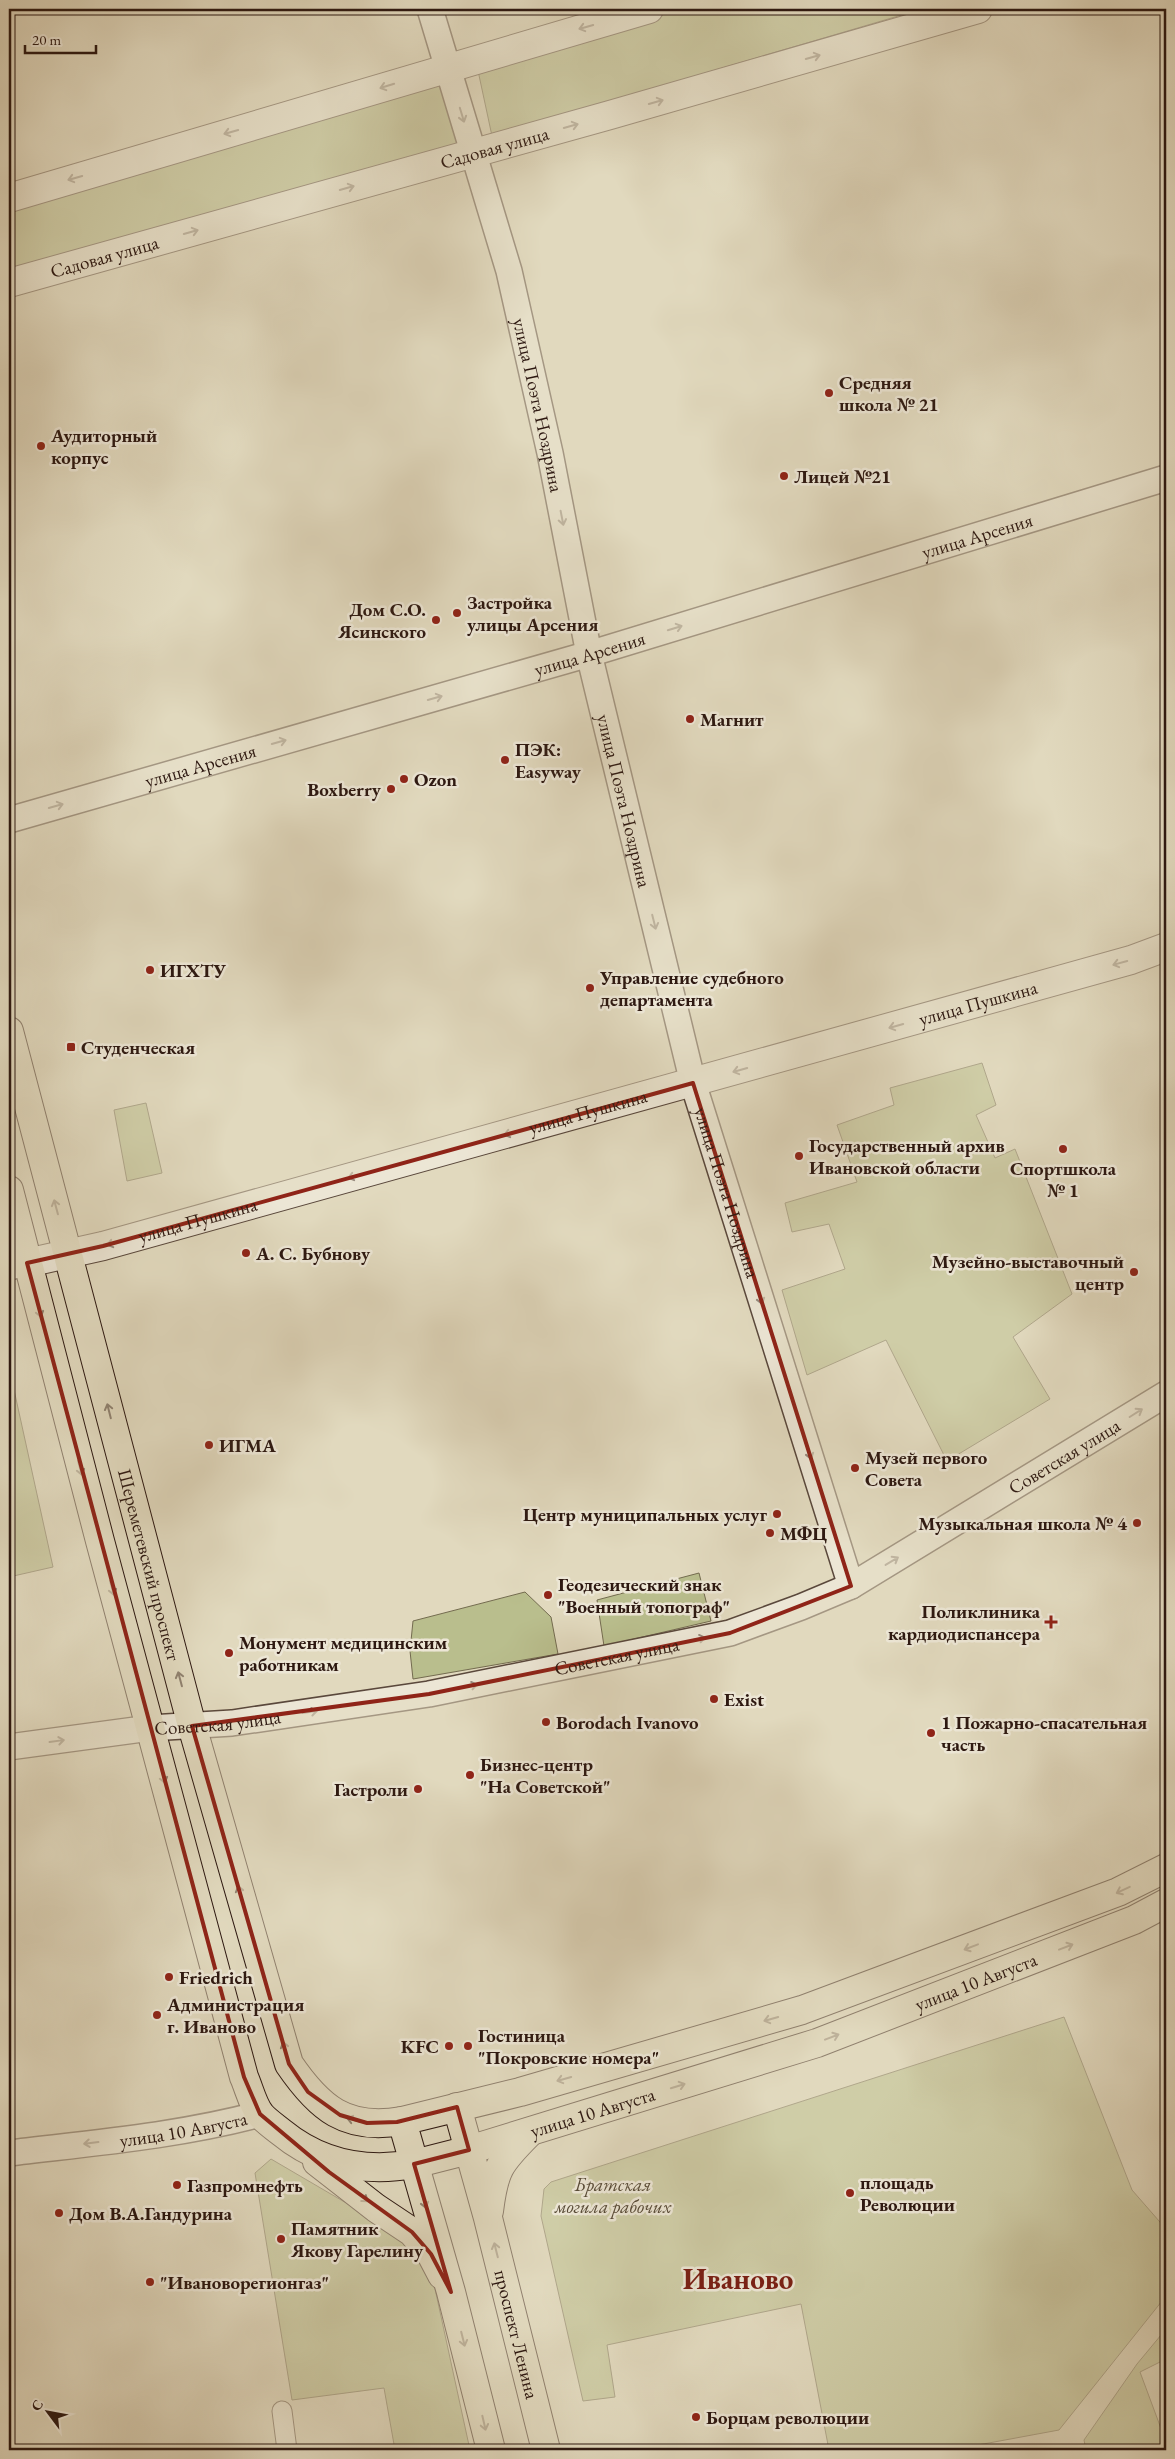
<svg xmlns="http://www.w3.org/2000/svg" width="1175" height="2459" font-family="'EB Garamond',serif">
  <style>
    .green { fill: #b9be8d; stroke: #736b4f }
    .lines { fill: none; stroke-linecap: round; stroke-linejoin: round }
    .pedestrian-casing { stroke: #5a483c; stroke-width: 21 }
    .minor-casing { stroke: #5a483c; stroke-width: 28 }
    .tertiary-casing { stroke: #5a483c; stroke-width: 30 }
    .primary-casing { stroke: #2d1811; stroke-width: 30 }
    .trunk-casing { stroke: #2d1811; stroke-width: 30 }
    .pedestrian { stroke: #ece6d5; stroke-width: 19 }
    .minor { stroke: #ece6d5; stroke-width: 25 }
    .tertiary { stroke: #ece6d5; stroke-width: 28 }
    .primary { stroke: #e1d9be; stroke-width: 28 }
    .trunk { stroke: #e1d9be; stroke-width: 28 }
    .oneway { stroke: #96897d }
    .oneway2 { stroke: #908270 }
    .marked { fill: none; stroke: #8f2418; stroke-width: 4; stroke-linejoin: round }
    .poi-dot { fill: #8f2418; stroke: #ece6d5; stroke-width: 2 }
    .labels { text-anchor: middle; stroke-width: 5; stroke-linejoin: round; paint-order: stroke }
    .street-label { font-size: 19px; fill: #2d1811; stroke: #ece6d5 }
    .poi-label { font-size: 19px; font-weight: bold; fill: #2d1811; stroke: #ece6d5; text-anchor: start }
    .park-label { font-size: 19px; font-style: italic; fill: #574a36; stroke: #ece6d5 }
    .town-label { font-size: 29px; font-weight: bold; fill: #7a1f14; stroke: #ece6d5 }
  </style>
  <rect width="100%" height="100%" fill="#e1d9be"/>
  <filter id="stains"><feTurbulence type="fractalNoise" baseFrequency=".004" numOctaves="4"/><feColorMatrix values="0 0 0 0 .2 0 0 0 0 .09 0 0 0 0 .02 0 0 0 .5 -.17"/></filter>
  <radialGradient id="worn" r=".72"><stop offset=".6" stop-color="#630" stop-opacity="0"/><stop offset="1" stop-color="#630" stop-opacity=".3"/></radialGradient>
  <!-- green -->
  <path class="green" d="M675 9H922L492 136 477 66Z
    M451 80 465 148 9 273V208Z
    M982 1063 996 1105 976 1115 995 1158 1015 1149 1072 1294 1013 1337 1050 1399 947 1461 886 1340 807 1375 782 1290 845 1269 829 1224 792 1232 785 1203 857 1182 837 1125 894 1105 890 1088Z
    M146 1103 162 1173 127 1181 114 1110Z
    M9 1367 53 1567 9 1577Z
    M699 1573 711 1621 604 1646 597 1600Z
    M525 1592 551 1617 558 1654 413 1679 410 1651 413 1621Z
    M1064 2017 1132 2190 1166 2229V2296L1059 2430 951 2450H829L801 2304 607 2345 615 2397 583 2401 541 2216 544 2189 551 2182Z
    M271 2159 406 2238 432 2275 470 2450H395L384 2388 292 2400 255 2173Z
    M1166 2329V2359L1140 2372 1166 2442V2450H1086L1084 2440 1137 2364Z"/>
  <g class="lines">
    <defs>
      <path id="pedestrian" d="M282 2411 287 2450"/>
      <g id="minor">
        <path id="s1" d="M430 9 509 271 550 453 589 654 693 1083 851 1586"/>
        <path id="s2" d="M9 820 589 654 1166 478"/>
        <path d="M9 1267 27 1263"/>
        <path id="s3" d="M9 1747 150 1728 232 1723 429 1694 730 1633 801 1607 851 1586 1166 1394"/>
        <path id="s4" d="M9 2153C92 2143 178 2136 260 2114"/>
      </g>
      <g id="tertiary">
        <path d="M9 198 649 9"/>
        <path id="s5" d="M9 283 610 115 978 9"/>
        <path id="s6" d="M27 1263 103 1246 1131 960 1166 947"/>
      </g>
      <g id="primary">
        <path id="s7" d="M9 1031 192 1726 289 2064C319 2108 346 2131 402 2121"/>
        <path d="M9 1190 100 1541 244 2077C249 2088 253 2106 261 2115 266 2121 275 2127 281 2132 320 2164 364 2173 414 2164"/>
        <path d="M317 2162 376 2208 412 2232 431 2254 442 2275"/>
      </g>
      <g id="trunk">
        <path id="s8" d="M457 2107 488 2218 546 2450"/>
        <path id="s9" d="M414 2164 469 2150 817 2043 1134 1920 1166 1903"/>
        <path d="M489 2211C494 2170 499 2163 528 2134"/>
        <path d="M491 2450 451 2292 402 2121 520 2092 802 2010 1118 1892 1166 1868"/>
      </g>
    </defs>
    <!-- pedestrian casing -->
    <use href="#pedestrian" class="pedestrian-casing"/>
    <!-- minor casing -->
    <use href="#minor" class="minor-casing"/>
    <!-- tertiary casing -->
    <use href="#tertiary" class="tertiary-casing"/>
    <!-- primary casing -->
    <use href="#primary" class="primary-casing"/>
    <!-- trunk casing -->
    <use href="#trunk" class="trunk-casing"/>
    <!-- pedestrian -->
    <use href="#pedestrian" class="pedestrian"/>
    <!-- minor -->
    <use href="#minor" class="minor"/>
    <!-- tertiary -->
    <use href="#tertiary" class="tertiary"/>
    <!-- primary -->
    <use href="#primary" class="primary"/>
    <!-- trunk -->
    <use href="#trunk" class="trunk"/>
  </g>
  <!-- one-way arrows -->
  <defs><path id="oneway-shaft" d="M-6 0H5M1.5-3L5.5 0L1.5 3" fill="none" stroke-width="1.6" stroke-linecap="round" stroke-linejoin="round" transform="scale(1.25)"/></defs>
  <g class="oneway">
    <use href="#oneway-shaft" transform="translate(586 27) rotate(164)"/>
    <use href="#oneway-shaft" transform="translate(813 57) rotate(-16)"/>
    <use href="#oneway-shaft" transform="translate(387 86) rotate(163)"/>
    <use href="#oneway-shaft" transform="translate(656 102) rotate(-16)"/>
    <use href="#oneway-shaft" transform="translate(462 115) rotate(73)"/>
    <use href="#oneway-shaft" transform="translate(571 126) rotate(-16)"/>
    <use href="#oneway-shaft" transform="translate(231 132) rotate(164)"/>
    <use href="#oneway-shaft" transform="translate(75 178) rotate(164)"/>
    <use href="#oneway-shaft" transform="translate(347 188) rotate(-16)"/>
    <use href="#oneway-shaft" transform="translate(191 232) rotate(-16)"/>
    <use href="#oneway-shaft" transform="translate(562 518) rotate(79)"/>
    <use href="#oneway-shaft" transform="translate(675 628) rotate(-17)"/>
    <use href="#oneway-shaft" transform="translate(435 698) rotate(-16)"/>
    <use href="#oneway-shaft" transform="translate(279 742) rotate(-16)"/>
    <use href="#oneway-shaft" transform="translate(56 806) rotate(-16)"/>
    <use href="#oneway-shaft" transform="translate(654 922) rotate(76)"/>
    <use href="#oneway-shaft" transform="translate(1120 963) rotate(165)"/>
    <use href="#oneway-shaft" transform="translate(896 1026) rotate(164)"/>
    <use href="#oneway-shaft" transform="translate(740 1070) rotate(164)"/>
    <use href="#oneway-shaft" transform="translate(511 1133) rotate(165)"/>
    <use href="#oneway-shaft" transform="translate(355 1176) rotate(165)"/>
    <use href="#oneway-shaft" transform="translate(114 1243) rotate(164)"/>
    <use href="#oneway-shaft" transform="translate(760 1297) rotate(73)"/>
    <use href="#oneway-shaft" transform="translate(1136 1413) rotate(-32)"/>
    <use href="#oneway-shaft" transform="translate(809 1452) rotate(73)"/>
    <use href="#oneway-shaft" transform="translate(892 1561) rotate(-31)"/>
    <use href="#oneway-shaft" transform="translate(698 1639) rotate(-12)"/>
    <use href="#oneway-shaft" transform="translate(470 1686) rotate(-11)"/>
    <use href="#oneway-shaft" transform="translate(310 1712) rotate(-8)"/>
    <use href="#oneway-shaft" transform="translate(57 1741) rotate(-8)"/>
    <use href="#oneway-shaft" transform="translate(91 2143) rotate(173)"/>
  </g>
  <g class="oneway2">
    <use href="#oneway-shaft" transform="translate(56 1207) rotate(-105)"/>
    <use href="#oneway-shaft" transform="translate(39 1310) rotate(75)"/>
    <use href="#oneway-shaft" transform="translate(109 1411) rotate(-104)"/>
    <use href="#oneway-shaft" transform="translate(80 1468) rotate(75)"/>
    <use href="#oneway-shaft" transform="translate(112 1588) rotate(75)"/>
    <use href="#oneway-shaft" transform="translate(180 1679) rotate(-105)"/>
    <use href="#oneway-shaft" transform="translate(163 1776) rotate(75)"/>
    <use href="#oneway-shaft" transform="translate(1123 1890) rotate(155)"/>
    <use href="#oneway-shaft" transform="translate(240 1893) rotate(-106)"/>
    <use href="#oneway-shaft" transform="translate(971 1947) rotate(159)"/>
    <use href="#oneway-shaft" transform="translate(1066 1947) rotate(-21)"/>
    <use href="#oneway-shaft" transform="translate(771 2019) rotate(164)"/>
    <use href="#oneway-shaft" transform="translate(832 2037) rotate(-21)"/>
    <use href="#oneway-shaft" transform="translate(285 2049) rotate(-106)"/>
    <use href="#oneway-shaft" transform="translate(564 2079) rotate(164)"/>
    <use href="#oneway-shaft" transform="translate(678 2086) rotate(-17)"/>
    <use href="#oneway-shaft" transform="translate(354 2120) rotate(-165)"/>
    <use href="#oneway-shaft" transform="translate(362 2197) rotate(37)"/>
    <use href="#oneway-shaft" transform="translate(424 2201) rotate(74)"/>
    <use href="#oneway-shaft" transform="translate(496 2250) rotate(-104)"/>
    <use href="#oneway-shaft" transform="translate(463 2339) rotate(76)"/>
    <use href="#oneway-shaft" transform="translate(484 2423) rotate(77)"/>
  </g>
  <!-- marked area -->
  <path d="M0 0H1175V2459H0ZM693 1083 851 1586 730 1633 429 1694 192 1726 289 2064 308 2092 340 2115 367 2123 397 2122 457 2107 469 2150 414 2164 451 2292 431 2254 412 2232 329 2172 260 2114 244 2077 27 1263 103 1246Z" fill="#e1d9be" fill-opacity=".55" fill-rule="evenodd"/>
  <path class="marked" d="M693 1083 851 1586 730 1633 429 1694 192 1726 289 2064 308 2092 340 2115 367 2123 397 2122 457 2107 469 2150 414 2164 451 2292 431 2254 412 2232 329 2172 260 2114 244 2077 27 1263 103 1246Z"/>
  <!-- markers -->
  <g class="poi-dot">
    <circle cx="829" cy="393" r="5"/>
    <circle cx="41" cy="446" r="5"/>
    <circle cx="784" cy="476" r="5"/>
    <circle cx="457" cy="613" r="5"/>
    <circle cx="436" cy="620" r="5"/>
    <circle cx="690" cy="719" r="5"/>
    <circle cx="505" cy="760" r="5"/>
    <circle cx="404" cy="779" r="5"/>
    <circle cx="391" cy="789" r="5"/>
    <circle cx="150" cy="970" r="5"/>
    <circle cx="590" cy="988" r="5"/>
    <rect x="66" y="1042" width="10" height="10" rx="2.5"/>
    <circle cx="1063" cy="1149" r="5"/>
    <circle cx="799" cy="1156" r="5"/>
    <circle cx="246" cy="1253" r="5"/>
    <circle cx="1134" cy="1272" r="5"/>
    <circle cx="209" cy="1445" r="5"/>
    <circle cx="855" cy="1468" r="5"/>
    <circle cx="777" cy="1514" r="5"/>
    <circle cx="1137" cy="1523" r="5"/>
    <circle cx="770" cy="1533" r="5"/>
    <circle cx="548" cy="1595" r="5"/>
    <path d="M1048.5 1614.5h5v5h5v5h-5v5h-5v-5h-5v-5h5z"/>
    <circle cx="229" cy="1653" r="5"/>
    <circle cx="714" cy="1699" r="5"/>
    <circle cx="546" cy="1722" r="5"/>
    <circle cx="931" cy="1733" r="5"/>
    <circle cx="470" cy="1775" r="5"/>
    <circle cx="418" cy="1789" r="5"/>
    <circle cx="169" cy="1977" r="5"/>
    <circle cx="157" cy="2015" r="5"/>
    <circle cx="449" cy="2046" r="5"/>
    <circle cx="468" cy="2046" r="5"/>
    <circle cx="177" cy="2185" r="5"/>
    <circle cx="850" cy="2193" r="5"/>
    <circle cx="59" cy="2213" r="5"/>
    <circle cx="281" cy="2239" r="5"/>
    <circle cx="150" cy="2282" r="5"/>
    <circle cx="696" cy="2417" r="5"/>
  </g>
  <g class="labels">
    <!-- street labels -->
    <g class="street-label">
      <text dy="7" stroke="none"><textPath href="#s5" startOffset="504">Садовая улица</textPath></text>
      <text dy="7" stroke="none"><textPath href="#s5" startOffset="99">Садовая улица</textPath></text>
      <text dy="7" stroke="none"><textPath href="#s1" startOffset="411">улица Поэта Ноздрина</textPath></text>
      <text dy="7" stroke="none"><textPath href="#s2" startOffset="1009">улица Арсения</textPath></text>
      <text dy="7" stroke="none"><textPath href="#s2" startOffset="604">улица Арсения</textPath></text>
      <text dy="7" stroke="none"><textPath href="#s2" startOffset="199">улица Арсения</textPath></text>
      <text dy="7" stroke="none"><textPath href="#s1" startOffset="816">улица Поэта Ноздрина</textPath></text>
      <text dy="7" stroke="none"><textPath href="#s6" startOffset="986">улица Пушкина</textPath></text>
      <text dy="7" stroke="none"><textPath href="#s6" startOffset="581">улица Пушкина</textPath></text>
      <text dy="7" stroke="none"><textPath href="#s1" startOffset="1221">улица Поэта Ноздрина</textPath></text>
      <text dy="7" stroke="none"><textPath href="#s6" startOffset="176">улица Пушкина</textPath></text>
      <text dy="7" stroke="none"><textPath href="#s3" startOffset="1110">Советская улица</textPath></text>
      <text dy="7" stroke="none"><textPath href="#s7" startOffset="552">Шереметевский проспект</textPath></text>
      <text dy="7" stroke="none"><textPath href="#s3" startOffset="615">Советская улица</textPath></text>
      <text dy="7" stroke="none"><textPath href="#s3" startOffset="210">Советская улица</textPath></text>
      <text dy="7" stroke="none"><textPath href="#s9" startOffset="591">улица 10 Августа</textPath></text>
      <text dy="7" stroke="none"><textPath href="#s9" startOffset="186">улица 10 Августа</textPath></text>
      <text dy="7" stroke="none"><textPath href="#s4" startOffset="176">улица 10 Августа</textPath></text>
      <text dy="7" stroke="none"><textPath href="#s8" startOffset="235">проспект Ленина</textPath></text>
    </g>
    <!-- poi labels -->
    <g class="poi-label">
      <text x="839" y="389">Средняя<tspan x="839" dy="22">школа № 21</tspan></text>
      <text x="51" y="442">Аудиторный<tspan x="51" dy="22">корпус</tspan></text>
      <text x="794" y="483">Лицей №21</text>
      <text x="467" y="609">Застройка<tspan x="467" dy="22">улицы Арсения</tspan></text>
      <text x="426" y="616" text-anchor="end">Дом С.О.<tspan x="426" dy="22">Ясинского</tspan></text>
      <text x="700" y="726">Магнит</text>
      <text x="515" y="756">ПЭК:<tspan x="515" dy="22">Easyway</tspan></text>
      <text x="414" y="786">Ozon</text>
      <text x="381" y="796" text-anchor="end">Boxberry</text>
      <text x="160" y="977">ИГХТУ</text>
      <text x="600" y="984">Управление судебного<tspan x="600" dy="22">департамента</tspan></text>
      <text x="81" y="1054">Студенческая</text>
      <text x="809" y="1152">Государственный архив<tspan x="809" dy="22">Ивановской области</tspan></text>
      <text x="1063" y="1175" text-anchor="middle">Спортшкола<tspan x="1063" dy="22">№ 1</tspan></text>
      <text x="256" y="1260">А. С. Бубнову</text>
      <text x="1124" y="1268" text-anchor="end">Музейно-выставочный<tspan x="1124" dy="22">центр</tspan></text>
      <text x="219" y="1452">ИГМА</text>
      <text x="865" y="1464">Музей первого<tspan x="865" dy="22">Совета</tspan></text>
      <text x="767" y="1521" text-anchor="end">Центр муниципальных услуг</text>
      <text x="1127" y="1530" text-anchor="end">Музыкальная школа № 4</text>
      <text x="780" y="1540">МФЦ</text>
      <text x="558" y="1591">Геодезический знак<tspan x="558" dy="22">"Военный топограф"</tspan></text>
      <text x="1040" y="1618" text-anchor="end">Поликлиника<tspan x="1040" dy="22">кардиодиспансера</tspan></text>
      <text x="239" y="1649">Монумент медицинским<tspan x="239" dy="22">работникам</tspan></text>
      <text x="724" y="1706">Exist</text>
      <text x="556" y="1729">Borodach Ivanovo</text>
      <text x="941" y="1729">1 Пожарно-спасательная<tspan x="941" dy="22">часть</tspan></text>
      <text x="480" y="1771">Бизнес-центр<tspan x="480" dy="22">"На Советской"</tspan></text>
      <text x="408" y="1796" text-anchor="end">Гастроли</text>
      <text x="179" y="1984">Friedrich</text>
      <text x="167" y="2011">Администрация<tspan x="167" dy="22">г. Иваново</tspan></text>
      <text x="478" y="2042">Гостиница<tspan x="478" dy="22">"Покровские номера"</tspan></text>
      <text x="439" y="2053" text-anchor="end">KFC</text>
      <text x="860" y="2189">площадь<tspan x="860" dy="22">Революции</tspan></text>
      <text x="187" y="2192">Газпромнефть</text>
      <text x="69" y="2220">Дом В.А.Гандурина</text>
      <text x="291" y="2235">Памятник<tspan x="291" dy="22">Якову Гарелину</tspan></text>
      <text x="160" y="2289">"Ивановорегионгаз"</text>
      <text x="706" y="2424">Борцам революции</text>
    </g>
    <!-- park labels -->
    <g class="park-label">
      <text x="613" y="2191">Братская<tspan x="613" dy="22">могила рабочих</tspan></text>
    </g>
    <!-- town labels -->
    <g class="town-label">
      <text x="738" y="2289">Иваново</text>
    </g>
  </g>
  <!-- margin -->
  <rect width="1175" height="2459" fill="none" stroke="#e1d9be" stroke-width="30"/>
  <rect x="10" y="10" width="1155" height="2439" fill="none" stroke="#2d1811" stroke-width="2.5"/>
  <rect x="15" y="15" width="1145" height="2429" fill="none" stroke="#2d1811"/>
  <!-- north arrow -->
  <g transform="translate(48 2412) rotate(302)" stroke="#ece6d5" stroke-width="4" paint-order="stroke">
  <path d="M0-4L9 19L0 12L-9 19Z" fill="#2d1811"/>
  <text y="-8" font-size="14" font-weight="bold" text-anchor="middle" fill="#2d1811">С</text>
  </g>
  <!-- scale -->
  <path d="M25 45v8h71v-8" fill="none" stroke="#2d1811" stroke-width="2.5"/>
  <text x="32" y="45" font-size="15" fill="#2d1811" stroke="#ece6d5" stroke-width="4" paint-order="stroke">20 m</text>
  <rect width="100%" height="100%" filter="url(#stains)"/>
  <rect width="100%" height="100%" fill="url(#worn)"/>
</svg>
